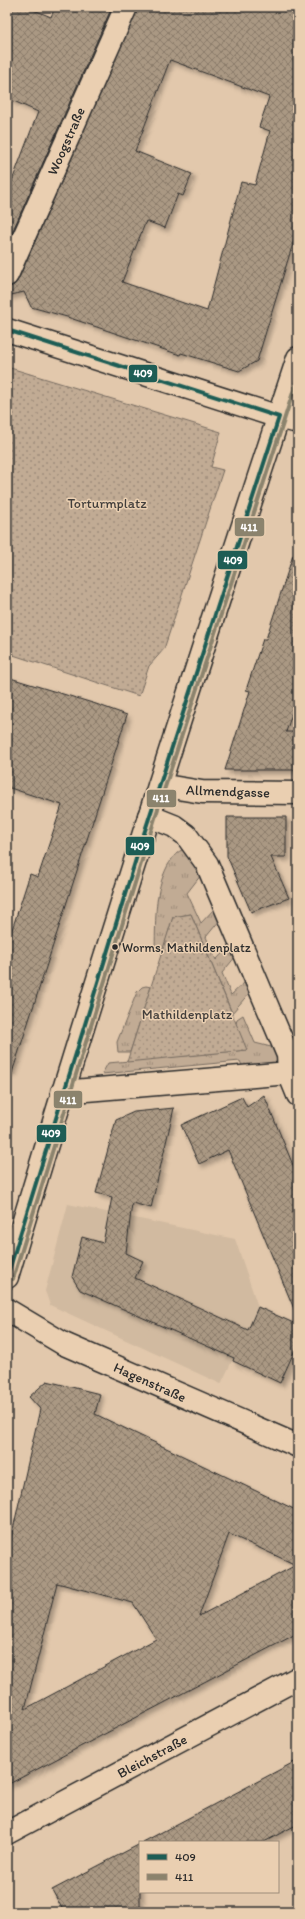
<svg xmlns="http://www.w3.org/2000/svg" width="305" height="1919" font-family="Itim,sans-serif">
  <style>
    .built { fill: #d1baa0 }
    .grass { fill: url(#grass-tufts); stroke: #766b60 }
    .park { fill: url(#park-dots); stroke: #766b60 }
    .building { fill: url(#building-cross-hatch); stroke: #2b2b2b; fill-rule: evenodd; filter: url(#shadow) }
    .lines { fill: none; stroke-linecap: round; stroke-linejoin: round }
    .minor-casing { stroke: #2b2b2b; stroke-width: 25 }
    .major-casing { stroke: #2b2b2b; stroke-width: 25 }
    .minor { stroke: #eacfb1; stroke-width: 22 }
    .major { stroke: #eacfb1; stroke-width: 22 }
    .bus-1-casing { stroke: #eacfb1; stroke-width: 7 }
    .bus-2-casing { stroke: #eacfb1; stroke-width: 7 }
    .bus-1 { stroke: #1e5d55; stroke-width: 4 }
    .bus-2 { stroke: #8b836d; stroke-width: 4 }
    .bus-dot { fill: #2b2b2b; stroke: #eacfb1; stroke-width: 1.5 }
    .labels { text-anchor: middle; stroke-width: 3; stroke-linejoin: round; paint-order: stroke }
    .bus-label { font-size: 13px; fill: #2b2b2b; stroke: #eacfb1; text-anchor: start }
    .street-label { font-size: 14px; fill: #2b2b2b; stroke: #eacfb1 }
    .park-label { font-size: 14px; fill: #423e3b; stroke: #eacfb1 }
    .line-badge { stroke: #eacfb1; stroke-width: 1.5 }
    .badge-label { font-size: 11px; text-anchor: middle; font-weight: bold; fill: #fff }
  </style>
  <defs>
    <pattern id="grass-tufts" width="24" height="20" patternUnits="userSpaceOnUse"><rect width="24" height="20" fill="#c1ab94"/><path d="M3 7l-1-3M5 7V3M7 7l1-3M15 17l-1-3M17 17v-4M19 17l1-3" fill="none" stroke="#9d8b79"/></pattern>
    <pattern id="park-dots" width="8" height="8" patternUnits="userSpaceOnUse"><rect width="8" height="8" fill="#c1ab94"/><path d="M2 2h.1M6 6h.1" fill="none" stroke="#9d8b79" stroke-width="1.8" stroke-linecap="round"/></pattern>
    <pattern id="building-cross-hatch" width="8" height="8" patternUnits="userSpaceOnUse"><rect width="8" height="8" fill="#aa9883"/><path d="M0 0l8 8M0 8l8-8" fill="none" stroke="#8b7c6b"/></pattern>
    <filter id="shadow"><feDropShadow dx="3.5" dy="3.5" stdDeviation="2" flood-color="#0004"/></filter>
  </defs>
  <rect width="100%" height="100%" fill="#e2c8ac"/>
  <filter id="ink" filterUnits="userSpaceOnUse"><feTurbulence type="fractalNoise" baseFrequency=".025" numOctaves="2"/><feDisplacementMap in="SourceGraphic" scale="8" xChannelSelector="R" yChannelSelector="G"/><feConvolveMatrix kernelMatrix="1 2 1 2 8 2 1 2 1" color-interpolation-filters="sRGB"/></filter>
  <g filter="url(#ink)">
    <!-- built -->
    <path class="built" d="M68 1204 235 1239 258 1307 221 1384 50 1305 45 1291Z"/>
    <!-- grass -->
    <path class="grass" d="M182 850H185L201 875 187 893 201 923 215 908 220 920 206 937 216 960 231 944 236 956 222 973 231 995 246 981 251 991 232 1013 191 914 173 917 163 950 155 947C156 918 154 892 168 865 172 859 175 853 182 850Z
      M146 986 151 987 130 1052H118L117 1042 137 992 142 987Z
      M243 1015 255 1043 275 1048 279 1062 277 1065 244 1070 240 1061 102 1074 108 1063 246 1050 236 1024 237 1019Z"/>
    <!-- park -->
    <path class="park" d="M7 367 221 432 211 467 223 470 164 649 149 666 139 696 7 653Z
      M191 914 247 1050 127 1062 173 917Z"/>
    <!-- building -->
    <path class="building" d="M7 7H27L51 17 55 7H112L7 244V194L38 112 7 98Z
      M138 7H298V227L257 361 239 371 181 353 180 355 67 317 31 307 24 292 7 296V287L14 285 18 280ZM170 60 269 97 259 127 270 131 255 185 241 182 207 311 122 282 146 221 165 228 178 194 183 196 192 174 135 151Z
      M293 555 298 556V695L286 732H298V770H225L250 691 246 690 263 639H266Z
      M7 677 96 704 127 715 12 1073H7V945L30 874 38 877 62 805 7 787Z
      M227 817H286V857H271L289 898 251 912 227 856Z
      M264 1095 298 1177 297 1316 228 1150 199 1164 181 1125 242 1097 247 1107Z
      M174 1108 151 1208 132 1203 126 1253 143 1261 135 1278 248 1330 258 1307 298 1325V1343L280 1383 233 1361 234 1358 80 1290 72 1277 82 1237 103 1243 112 1197 96 1193 116 1120 134 1112Z
      M47 1381 100 1394 95 1414 298 1511V1633L7 1785V1556L40 1409 29 1397ZM229 1534 296 1565 199 1616ZM57 1583 133 1603 156 1639 25 1709Z
      M298 1760V1824L264 1842H143Z
      M140 1844V1912H64L52 1890Z"/>
    <g class="lines">
      <defs>
        <path id="minor" d="M7 275 126 7
          M7 330 279 417
          M149 816 174 826 186 835 207 864 288 1055 289 1073 298 1095
          M62 1092 289 1073
          M7 1310 64 1344 298 1446
          M7 1833 298 1678"/>
        <path id="major" d="M279 417 298 422
          M159 785 202 792 298 793
          M7 1277C99 969 197 663 298 358"/>
      </defs>
      <!-- minor casing -->
      <use href="#minor" class="minor-casing"/>
      <!-- major casing -->
      <use href="#major" class="major-casing"/>
      <!-- minor -->
      <use href="#minor" class="minor"/>
      <!-- major -->
      <use href="#major" class="major"/>
      <defs>
        <path id="bus-1" d="M7 330 279 417
          M7 1277 140 846 279 417"/>
        <path id="bus-2" d="M13 1279 155 818 298 377"/>
      </defs>
      <!-- bus-1 casing -->
      <use href="#bus-1" class="bus-1-casing"/>
      <!-- bus-2 casing -->
      <use href="#bus-2" class="bus-2-casing"/>
      <!-- bus-1 -->
      <use href="#bus-1" class="bus-1"/>
      <!-- bus-2 -->
      <use href="#bus-2" class="bus-2"/>
    </g>
  </g>
  <!-- markers -->
  <circle class="bus-dot" cx="115" cy="947" r="3.5"/>
  <g class="labels">
    <!-- bus labels -->
    <g class="bus-label">
      <text x="122" y="952">Worms, Mathildenplatz</text>
    </g>
    <!-- street labels -->
    <g class="street-label">
      <text transform="translate(66 141) rotate(-66)" y="5">Woogstraße</text>
      <text transform="translate(228 791) rotate(2)" y="5">Allmendgasse</text>
      <text transform="translate(150 1382) rotate(24)" y="5">Hagenstraße</text>
      <text transform="translate(152 1756) rotate(-28)" y="5">Bleichstraße</text>
    </g>
    <!-- park labels -->
    <g class="park-label">
      <text x="107" y="508">Torturmplatz</text>
      <text x="187" y="1019">Mathildenplatz</text>
    </g>
  </g>
  <g class="line-badge">
    <rect x="128" y="364" width="30" height="19" rx="4" fill="#1e5d55"/>
    <rect x="234" y="517" width="31" height="20" rx="4" fill="#8b836d"/>
    <rect x="217" y="550" width="31" height="20" rx="4" fill="#1e5d55"/>
    <rect x="146" y="789" width="31" height="19" rx="4" fill="#8b836d"/>
    <rect x="125" y="836" width="30" height="20" rx="4" fill="#1e5d55"/>
    <rect x="53" y="1090" width="30" height="19" rx="4" fill="#8b836d"/>
    <rect x="36" y="1124" width="31" height="19" rx="4" fill="#1e5d55"/>
  </g>
  <g class="badge-label">
    <text x="143" y="377">409</text>
    <text x="249" y="531">411</text>
    <text x="233" y="564">409</text>
    <text x="161" y="802">411</text>
    <text x="140" y="850">409</text>
    <text x="68" y="1104">411</text>
    <text x="51" y="1137">409</text>
  </g>
  <!-- margin -->
  <rect width="305" height="1919" fill="none" stroke="#eacfb1" stroke-width="24"/>
  <rect x="12" y="12" width="281" height="1895" fill="none" stroke="#2b2b2b" stroke-width="1.5" filter="url(#ink)"/>
  <!-- legend -->
  <rect x="139" y="1841" width="140" height="52" fill="#eacfb1" stroke="#9e8d7b"/>
  <rect x="147" y="1854" width="20" height="6" fill="#1e5d55" stroke="#9e8d7b"/>
  <text x="175" y="1861" font-size="12" fill="#2b2b2b">409</text>
  <rect x="147" y="1874" width="20" height="6" fill="#8b836d" stroke="#9e8d7b"/>
  <text x="175" y="1881" font-size="12" fill="#2b2b2b">411</text>
</svg>
